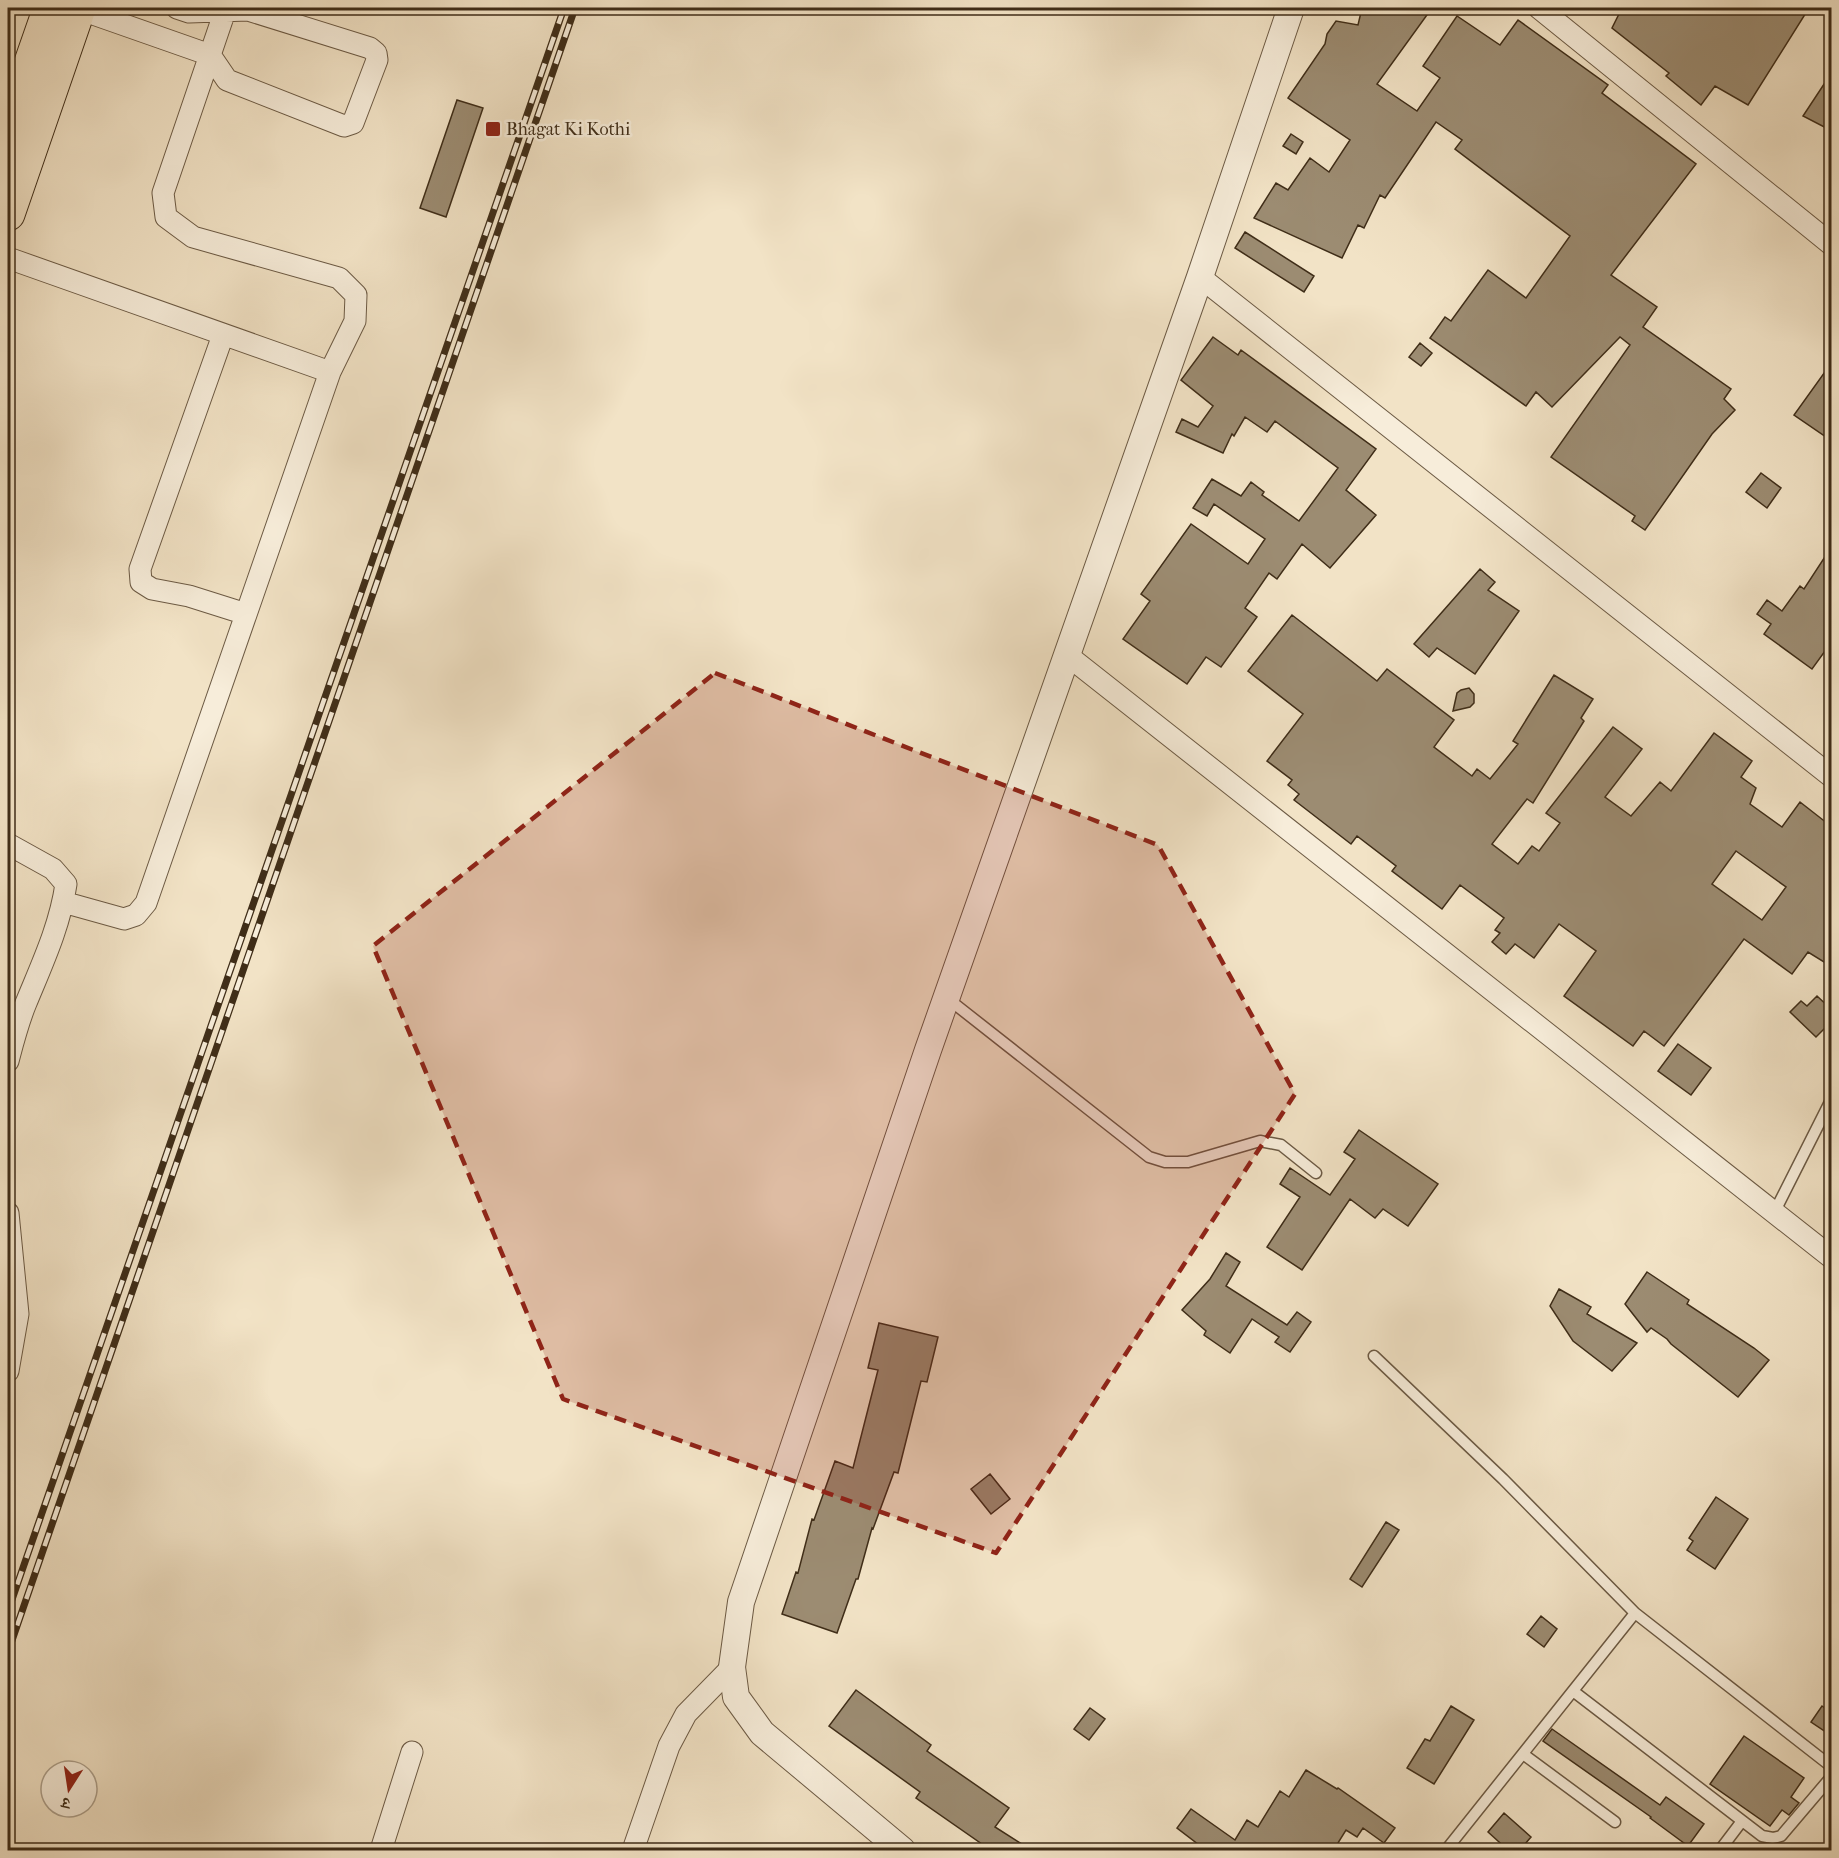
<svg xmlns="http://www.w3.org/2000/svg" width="1839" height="1858" font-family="'IM FELL French Canon','Noto Serif Devanagari',serif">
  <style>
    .building { fill: #9c8c72; stroke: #3f2d18; stroke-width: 1.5; fill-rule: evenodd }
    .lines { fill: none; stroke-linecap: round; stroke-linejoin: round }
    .service-casing { stroke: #6c5a44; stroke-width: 13 }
    .minor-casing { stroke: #6c5a44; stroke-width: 23 }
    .tertiary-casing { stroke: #6c5a44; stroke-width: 28 }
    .trunk-casing { stroke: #3f2d18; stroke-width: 35 }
    .service { stroke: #f7edda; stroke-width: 10 }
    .minor { stroke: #f7edda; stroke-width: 21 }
    .tertiary { stroke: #f7edda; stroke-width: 26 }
    .trunk { stroke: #f2e3c6; stroke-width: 33 }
    .rail-casing { stroke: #3f2d18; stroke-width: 7 }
    .rail { stroke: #f7edda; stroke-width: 4.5; stroke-dasharray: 14; stroke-linecap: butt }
    .marked { fill: #8f2418; fill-opacity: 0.2; stroke: #8f2418; stroke-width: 4.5; stroke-dasharray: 12 8; stroke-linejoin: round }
    .poi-dot { fill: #8f2418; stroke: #f7edda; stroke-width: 2 }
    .labels { text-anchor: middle; stroke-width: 5; stroke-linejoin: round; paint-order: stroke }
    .poi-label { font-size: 18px; fill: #3f2d18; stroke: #f7edda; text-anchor: start }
  </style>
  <rect width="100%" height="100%" fill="#f2e3c6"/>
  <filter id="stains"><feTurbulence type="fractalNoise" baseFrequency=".00333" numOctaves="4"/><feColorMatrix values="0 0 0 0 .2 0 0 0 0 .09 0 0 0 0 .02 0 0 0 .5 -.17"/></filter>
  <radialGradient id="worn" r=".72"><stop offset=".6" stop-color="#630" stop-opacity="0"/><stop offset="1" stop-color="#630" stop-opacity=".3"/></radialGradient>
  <!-- building -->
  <path class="building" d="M1362 8H1432L1377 84 1417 111 1440 78 1423 66 1457 16 1500 45 1518 20 1608 85 1602 93 1696 164 1611 275 1657 307 1643 327 1731 389 1724 399 1735 410 1712 434 1645 530 1632 521 1635 516 1551 457 1630 345 1620 337 1552 407 1536 392 1526 406 1430 338 1445 317 1451 321 1488 270 1526 298 1570 236 1455 149 1462 140 1436 122 1385 198 1380 195 1364 228 1358 225 1342 258 1254 218 1276 183 1288 190 1310 158 1329 172 1350 140 1288 98 1325 44 1327 34 1336 21 1358 25Z
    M1622 8H1809L1748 105 1715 86 1701 105 1666 76 1669 73 1612 28Z
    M1832 72V131L1803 116Z
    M457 100 483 108 446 217 420 208Z
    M1291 134 1303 142 1296 154 1283 146Z
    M1245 232 1314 276 1304 292 1235 248Z
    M1213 337 1238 355 1241 350 1376 449 1346 490 1376 515 1330 568 1302 544 1277 579 1269 573 1245 608 1257 617 1221 667 1206 657 1187 684 1123 639 1150 601 1141 594 1191 524 1248 564 1265 539 1214 504 1207 516 1193 508 1212 479 1241 496 1251 482 1264 492 1262 495 1299 521 1338 468 1275 421 1267 432 1245 417 1234 436 1232 434 1223 453 1176 432 1182 419 1198 427 1213 406 1181 380Z
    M1420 343 1432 353 1421 366 1409 357Z
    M1832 362V441L1794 415Z
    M1761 473 1781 488 1767 508 1746 492Z
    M1832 546V656L1825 651 1812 669 1764 634 1771 624 1757 614 1767 600 1782 611 1800 586 1804 589Z
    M1480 569 1495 582 1488 590 1519 611 1475 674 1437 648 1429 657 1414 644Z
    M1292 615 1377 681 1387 669 1454 720 1434 747 1472 776 1477 769 1490 779 1518 744 1513 741 1554 675 1593 699 1581 718 1584 721 1533 803 1527 799 1492 844 1518 864 1532 846 1539 851 1560 823 1546 813 1613 727 1642 749 1605 797 1631 816 1660 782 1671 791 1714 733 1752 761 1741 777 1756 788 1750 804 1782 827 1800 802 1832 827V920L1825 928 1832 932V967L1808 952 1792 974 1744 939 1664 1046 1644 1031 1633 1046 1564 996 1596 951 1559 924 1534 958 1515 944 1506 954 1492 942 1500 933 1495 930 1504 918 1460 885 1442 909 1392 871 1396 866 1357 836 1351 844 1294 800 1299 794 1288 785 1292 780 1267 761 1303 714 1248 671ZM1736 851 1786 887 1762 920 1712 884Z
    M1469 688 1474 694V703L1470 707 1453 711 1457 693 1461 690Z
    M1817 996 1832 1010V1021L1816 1037 1790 1012 1801 1001 1807 1006Z
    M1678 1044 1711 1068 1691 1095 1658 1071Z
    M1359 1130 1438 1184 1408 1226 1383 1209 1375 1218 1350 1199 1302 1270 1267 1247 1300 1197 1280 1184 1290 1168 1330 1195 1355 1159 1344 1152Z
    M1226 1253 1240 1262 1226 1286 1287 1325 1297 1312 1311 1322 1290 1352 1275 1342 1279 1337 1252 1319 1230 1353 1204 1335 1206 1331 1182 1310 1210 1279Z
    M1647 1272 1689 1300 1687 1304 1754 1348 1769 1360 1738 1397 1671 1344 1667 1339 1651 1328 1647 1332 1625 1304Z
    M1559 1289 1591 1307 1587 1314 1637 1343 1612 1371 1573 1341 1550 1306Z
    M879 1323 938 1337 927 1382 921 1381 898 1473 894 1472 873 1529 872 1528 858 1579H856L837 1633 782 1614 796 1572 798 1573 812 1519 814 1520 835 1461 853 1468 878 1370 868 1368Z
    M990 1474 1010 1499 991 1514 971 1489Z
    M1716 1497 1748 1519 1715 1569 1687 1550 1693 1541 1689 1538Z
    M1386 1522 1399 1530 1362 1587 1350 1579Z
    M1541 1616 1557 1629 1544 1647 1527 1634Z
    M856 1690 931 1745 927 1751 1009 1808 995 1827 1033 1851H992L916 1798 920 1792 829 1726Z
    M1451 1706 1474 1720 1434 1784 1407 1768 1425 1739 1430 1741Z
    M1822 1706 1832 1713V1736L1811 1722Z
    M1090 1708 1105 1719 1089 1740 1074 1729Z
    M1552 1729 1660 1805 1666 1797 1704 1824 1688 1846 1650 1818 1651 1817 1543 1741Z
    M1744 1736 1804 1778 1791 1797 1799 1803 1789 1815 1782 1810 1770 1826 1710 1784Z
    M1306 1770 1337 1789 1338 1788 1395 1828 1384 1843 1363 1828 1357 1837 1346 1830 1333 1851H1207L1177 1828 1191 1809 1235 1840 1247 1820 1258 1827 1280 1791 1289 1797Z
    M1504 1813 1531 1837 1519 1851H1509L1488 1832Z"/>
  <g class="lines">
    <defs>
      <path id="service" d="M947 998 1149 1157 1165 1162H1188L1260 1141 1281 1145 1316 1173
        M1774 1213 1832 1098
        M1374 1356 1503 1479 1635 1613
        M1573 1691 1762 1836 1773 1838 1781 1836 1832 1776
        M1523 1754 1615 1822
        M1446 1850 1635 1613 1832 1767
        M1720 1850 1742 1821"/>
      <path id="minor" d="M76 8 210 55 227 80 344 126 353 123 377 60 376 53 370 48 248 10 189 12 177 8
        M1539 8 1832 245
        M8 258 330 372
        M1200 277 1832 777
        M223 335 140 569 141 582 152 589 189 596 246 614
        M1067 655 1832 1258
        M8 844 53 869 66 884C60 926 42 964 26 1003 18 1022 13 1042 8 1061
        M63 902 124 919 136 915 146 903 330 372 355 321 356 295 339 278 193 237 166 217 163 193 226 8
        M8 1213 18 1314 8 1371
        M381 1850 412 1752
        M633 1850 669 1746 686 1714 732 1667"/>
      <path id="tertiary" d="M902 1850 762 1733 736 1697 732 1667 741 1602 928 1050 1200 277 1291 8"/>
      <path id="trunk" d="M8 128 50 8
        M8 214 79 8"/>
    </defs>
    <!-- service casing -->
    <use href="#service" class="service-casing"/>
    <!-- minor casing -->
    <use href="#minor" class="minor-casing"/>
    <!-- tertiary casing -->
    <use href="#tertiary" class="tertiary-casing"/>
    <!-- trunk casing -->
    <use href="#trunk" class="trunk-casing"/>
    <!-- service -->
    <use href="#service" class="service"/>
    <!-- minor -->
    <use href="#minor" class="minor"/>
    <!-- tertiary -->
    <use href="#tertiary" class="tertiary"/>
    <!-- trunk -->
    <use href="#trunk" class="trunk"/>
    <defs>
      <path id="rail" d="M8 1611 564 8
        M8 1652 575 8"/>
    </defs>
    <!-- rail casing -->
    <use href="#rail" class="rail-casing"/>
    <!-- rail -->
    <use href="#rail" class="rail"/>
  </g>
  <!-- marked area -->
  <path class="marked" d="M715 673 1158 845 1295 1094 996 1553 563 1399 373 946Z"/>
  <!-- markers -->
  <rect class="poi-dot" x="485" y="121" width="16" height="16" rx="3"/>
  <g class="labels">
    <!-- poi labels -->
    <g class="poi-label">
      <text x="506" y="135">Bhagat Ki Kothi</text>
    </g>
  </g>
  <!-- margin -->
  <rect width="1839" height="1858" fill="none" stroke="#f2e3c6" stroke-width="30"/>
  <rect x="9" y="9" width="1821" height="1840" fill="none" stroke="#3f2d18" stroke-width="3"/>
  <rect x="15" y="15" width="1809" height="1828" fill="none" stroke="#3f2d18" stroke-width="1.5"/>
  <!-- north arrow -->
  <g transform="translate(69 1789) rotate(192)"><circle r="28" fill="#f7edda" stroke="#ada08c" stroke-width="1.5"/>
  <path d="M0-4.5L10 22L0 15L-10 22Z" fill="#8f2418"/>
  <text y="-9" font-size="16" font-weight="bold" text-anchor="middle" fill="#3f2d18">उ</text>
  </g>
  <rect width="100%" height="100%" filter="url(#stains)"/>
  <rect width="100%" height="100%" fill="url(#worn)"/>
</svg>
